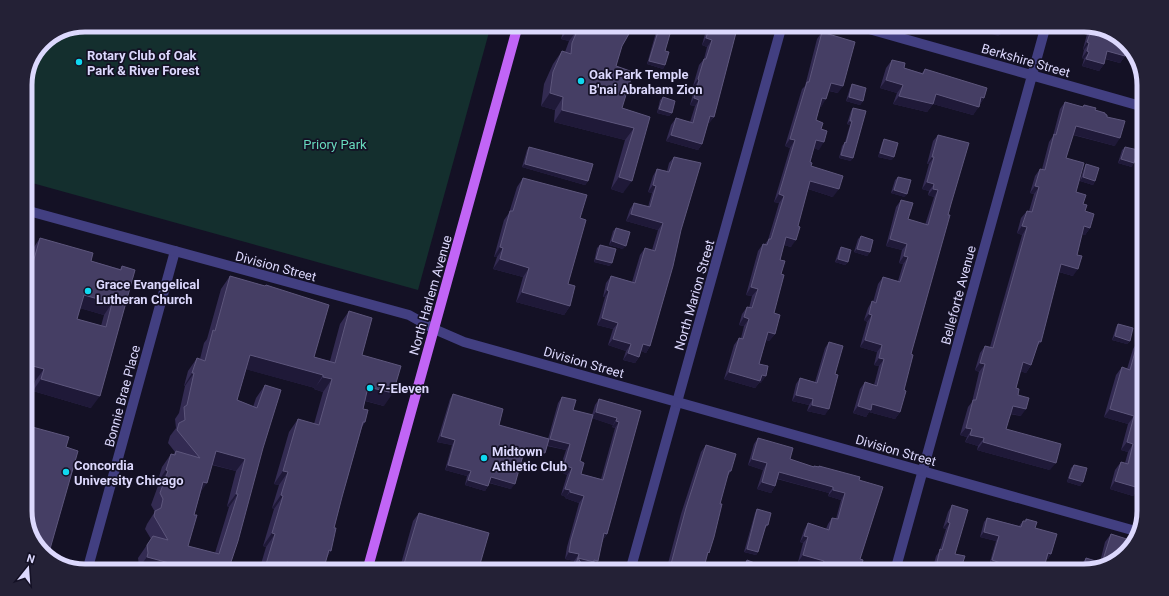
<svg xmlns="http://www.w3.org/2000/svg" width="1169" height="596" font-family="Roboto,sans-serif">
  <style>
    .green { fill: #142f2e }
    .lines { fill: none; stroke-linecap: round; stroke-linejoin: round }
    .minor { stroke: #423f81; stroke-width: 10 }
    .tertiary { stroke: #423f81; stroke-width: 10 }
    .primary { stroke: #c165f6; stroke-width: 10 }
    .wall { fill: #332b52; fill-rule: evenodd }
    .shaded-wall { fill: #1f1938 }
    .building { fill: #453e64; stroke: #5d567c; fill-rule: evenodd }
    .poi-dot { fill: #10d8f0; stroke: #141125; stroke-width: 1.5 }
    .labels { text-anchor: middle; stroke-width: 3.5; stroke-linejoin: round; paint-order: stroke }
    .poi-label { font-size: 13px; font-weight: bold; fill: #dcd8fd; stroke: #141125; text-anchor: start }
    .street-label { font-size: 13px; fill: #dcd8fd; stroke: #141125 }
    .park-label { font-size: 13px; fill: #67d9bd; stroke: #141125 }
    .rim { fill: none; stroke: #dcd8fd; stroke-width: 5 }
  </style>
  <rect width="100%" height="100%" fill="#141125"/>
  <!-- green -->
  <path class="green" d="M85 25H491L418 290 25 181V81L43 42Z"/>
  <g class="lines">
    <!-- minor -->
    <path class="minor" d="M855 25 1144 107
      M87 571 175 251
      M630 571 782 25
      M895 571 1046 25"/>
    <!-- tertiary -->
    <path class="tertiary" d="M25 210 409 315 434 329 464 342 1139 532"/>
    <!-- primary -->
    <path class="primary" d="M367 571 518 25"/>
  </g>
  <!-- wall -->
  <path class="wall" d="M565 25H634L622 46 616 66 622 108 650 117 623 193 611 189 625 140 554 122 555 110 541 106 544 84 553 64 562 51 565 52 569 41 561 39Z
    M658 25H671L665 51V65L663 69 647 64Z
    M691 25H738L714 117 709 123H708L702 144 698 150 666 141 671 125 676 118 690 122 695 106 690 105 695 86H693L699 65 704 59 707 47 702 45 706 30 691 26Z
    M1087 26 1110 31 1125 56 1120 63 1105 59 1104 64 1099 71 1082 66 1084 59 1082 58 1084 50 1083 49 1087 34H1085Z
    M822 32 838 93 829 91 821 107 820 106 816 120 821 129 819 150 814 148 810 162 811 166 833 197 808 189 791 247 784 245 780 260 781 274 774 313 775 334 769 341 766 340 759 364 761 383H759L755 388 724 379 734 345 739 338H741L744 326 739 325 742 314 747 307 749 308 752 296 746 295 758 251 763 244H765L768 240 779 203 774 202 790 148 785 146 802 89 805 86 817 39Z
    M892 60 904 68 922 73 925 69 984 98 973 115 933 104 927 112 893 104 897 93 880 88 886 68Z
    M852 84 863 101 860 105 846 101 850 88Z
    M663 97 672 113 669 116 657 113 660 100Z
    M1065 102 1083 107 1084 105 1105 114 1107 117 1115 146 1073 135 1066 158 1076 192 1083 204 1090 228 1085 235 1082 234 1077 255 1073 276 1059 272 1041 342 1037 346 1031 365 1026 373 1020 371 1016 388 1018 395 1021 416 1010 414 1006 429 1050 470 977 450 978 446 965 442 967 437 960 435 968 407 972 402 979 372 975 370 980 353 985 346 990 347 1022 235 1017 233 1021 218 1027 211H1029L1034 194 1030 193 1035 176 1040 169H1042L1049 142 1053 136 1060 109Z
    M853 108 851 161 839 158 842 146 845 142 850 125 847 124 851 111Z
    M938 135 951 204 911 354 900 412 895 419 869 412 866 417 853 413 860 389 865 382 874 385 879 366 874 365 877 352 860 347 867 322 864 320 868 308 872 301 873 302 878 284 883 277 898 281 903 264 899 263 902 250 886 246 896 207 901 200 908 219 925 225 934 197 928 195 929 191 922 189 929 164H927L933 141Z
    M884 139 892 160 878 157 882 143Z
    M529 147 588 181 585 185 522 167 527 150Z
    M1125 147 1132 167 1118 163 1122 150Z
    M674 157 681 230 650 346 646 353 641 351 639 357 635 363 623 360 626 351 608 345 613 329 597 325 605 297H603L606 283 611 276 632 282 640 255 645 248 652 250 658 230 626 221 630 209 634 203 648 207 652 193 648 192 653 176 657 169 667 171 669 163Z
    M1086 164 1095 181 1093 185 1080 181 1084 168Z
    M898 177 905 197 891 193 895 180Z
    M523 178 580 218 568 284 570 306 564 315 516 302 523 277 493 269 497 257H494L504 220 509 213 517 187Z
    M616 228 623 249 609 245 613 231Z
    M861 236 870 252 867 256 854 252 858 239Z
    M40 238 91 261 120 269 122 266 91 408 33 391 35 381 25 378V274L32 250ZM80 308 104 315 101 326 77 319Z
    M600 245 610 266 594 262 597 248Z
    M841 247 848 262 845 265 835 262 839 250Z
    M230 276 265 286 266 285 314 357 330 361 340 324 349 311 362 355 384 406 365 401 363 409 365 422 362 427 342 497 334 528 331 551 327 557 323 571H259L266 547 263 546 274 509 272 508 279 485 274 484 289 432 298 419 314 424 323 392 314 389 315 388 246 369 237 400 253 407 256 398 265 385 263 448 228 571 138 569 139 566 138 558 151 539 145 529 147 524 154 513 155 512 151 505 159 483H157L162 467 171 454 173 455 175 452 168 443 170 436 176 428 175 419 179 413 185 386H184L188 371 197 358 200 359 204 343 207 339 221 289ZM212 465 236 471 227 506 229 507 215 553 188 546 194 515 201 491Z
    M1118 324 1130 341 1127 344 1112 340 1116 327Z
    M1138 341 1139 488 1133 496 1110 489 1115 470 1121 462 1125 463 1128 452 1121 450 1128 424 1104 417 1116 375 1122 367 1127 369 1133 349Z
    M829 342 835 374 825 415 807 411 809 405 792 401 796 384 800 378 815 382 825 348Z
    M453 394 499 425 548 439 558 403 562 397 573 410 592 415 595 405 599 399 641 411 607 534 603 540 593 567 590 566 589 568 584 567 586 571H572L574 561 565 559 567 547 579 503 565 498 566 497 561 495 567 475 559 471 566 450 547 446 541 458 523 454 511 489 489 483 488 486 485 491 465 485 467 476 445 470 452 445 437 442 450 399ZM592 418 613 425 612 427 615 428 601 479 581 474 580 461Z
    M758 438 790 459 813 467 814 466 818 467 819 466 859 480 860 571H818L819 568 798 562 803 543 800 542 804 530 808 523 826 529 828 524 832 518 836 519 841 500 828 496 829 493 777 479 775 486 771 493 757 489 763 470 748 465 754 444Z
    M706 445 731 471 727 477 720 504 703 571H666L681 514 701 452Z
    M1074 465 1083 482 1080 486 1067 482 1071 468Z
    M952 505 955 554 960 571H932L936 556 939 552 946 529 943 528 948 512Z
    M757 509 768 525 765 528 758 552 756 555 744 552 755 513Z
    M419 513 478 571H399L413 521Z
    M987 518 1019 526 1023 521H1025L1026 519 1035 528 1051 554 1048 559 1046 558 1043 571H1005L1006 570 989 565 996 541 980 537 984 522Z
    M1111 534 1117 561 1084 571H1079L1080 566 1086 558 1100 562 1105 542Z
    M747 560 758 571H742L744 564Z"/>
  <!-- shaded-wall -->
  <path class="shaded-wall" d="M692 25H710L706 30 691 26Z
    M961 25H989L1008 26 1003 33 998 36Z
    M570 27 578 29 569 41 561 39Z
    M1090 27 1092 28 1087 34H1085Z
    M706 38 712 40 707 47 702 45Z
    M1087 42 1089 43 1084 50 1083 49Z
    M1087 51 1089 52 1084 59 1082 58Z
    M1107 51 1125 56 1120 63 1103 58Z
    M1086 59 1104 64 1099 71 1082 66Z
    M649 61 665 65 663 69 647 64Z
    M698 79 699 80 695 86H693Z
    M886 80 903 85 897 93 880 88Z
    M831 83 843 86 838 93 826 90Z
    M550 93 563 97 555 110 541 106Z
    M936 94 979 107 973 115 933 104 927 112 893 104 899 96Z
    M849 97 863 101 860 105 846 101Z
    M981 97 984 98 978 107Z
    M694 98 699 100 695 106 690 105Z
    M822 98 826 99 821 107 817 106Z
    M659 109 672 113 669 116 657 113Z
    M562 110 634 128 625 140 554 122Z
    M710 116 714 117 709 123H705Z
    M850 121H852L850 125 847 124Z
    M1076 126 1120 138 1115 146 1071 134Z
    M671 135 702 144 698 150 666 141Z
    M790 139 795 140 790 148 785 146Z
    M816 140 824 142 819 150 811 147Z
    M880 153 894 157 892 160 878 157Z
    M841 155 853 158 851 161 839 158Z
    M932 157H934L929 164H927Z
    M1121 159 1134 163 1132 167 1118 163Z
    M525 164 588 181 585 185 522 167Z
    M619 177 632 181 623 193 611 189Z
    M1083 177 1095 181 1093 185 1080 181Z
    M810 181 839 189 833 197 805 188Z
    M927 182 934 184 929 191 922 189Z
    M653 185 656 186 652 193 648 192Z
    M1035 186 1039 187 1034 194 1030 193Z
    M933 189 938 190 934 197 928 195Z
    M894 190 907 194 905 197 891 193Z
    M779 194 784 196 779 203 774 202Z
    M631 214 663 223 658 230 626 221Z
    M1022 226 1027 227 1022 235 1017 233Z
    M1084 226 1090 228 1085 235 1079 234Z
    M786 237 796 240 791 247 781 244Z
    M890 239 907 244 902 250 886 246Z
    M612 241 626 246 623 249 609 245Z
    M500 247 503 248 497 257H494Z
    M857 249 870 252 867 256 854 252Z
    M904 256 908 257 903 264 899 263Z
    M500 259 529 268 523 277 493 269Z
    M596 259 612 263 610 266 594 262Z
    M838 259 848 262 845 265 835 262Z
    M1061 264 1078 269 1073 276 1056 271Z
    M751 287 758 289 752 296 746 295Z
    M607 290 609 291 605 297H603Z
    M522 292 570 306 564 315 516 302Z
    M84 295 112 303 104 315 76 307Z
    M869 314 872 315 867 322 864 320Z
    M744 317 749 319 744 326 739 325Z
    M602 318 618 323 613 329 597 325Z
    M768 332 775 334 769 341 763 339Z
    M1115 336 1130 341 1127 344 1112 340Z
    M613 339 631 344 626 351 608 345Z
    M865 340 882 345 877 352 860 347Z
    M643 344 650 346 646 353 638 350Z
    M628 353 639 357 635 363 623 360Z
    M250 355 323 375 315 388 241 368Z
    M879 358 884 359 879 366 874 365Z
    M1023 362 1031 365 1026 373 1017 370Z
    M980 363 985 364 979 372 975 370Z
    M25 364 44 369 35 381 25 378Z
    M729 372 762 375 766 376 761 383H759L755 388 724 379Z
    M192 373H194L185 386H184Z
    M323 377 332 379 323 392 314 389Z
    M41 379 100 396 91 408 33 391Z
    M368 387 393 393 384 406 359 399Z
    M796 395 813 399 809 405 792 401Z
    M872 404 900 412 895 419 869 412 866 417 853 413 858 406Z
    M812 405 829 409 825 415 807 411Z
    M1013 406 1026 409 1021 416 1007 413Z
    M1110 409 1134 416 1128 424 1104 417Z
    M596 412 617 418 613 425 591 418Z
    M616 421 619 422 615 428 612 427Z
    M966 428 972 429 967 437 960 435Z
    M970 435 984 438 978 446 965 442Z
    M441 436 455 440 452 445 437 442Z
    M550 439 570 444 566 450 546 445Z
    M983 442 1056 463 1050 470 977 450Z
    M1127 442 1133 444 1128 452 1121 450Z
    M525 448 545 453 541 458 521 453Z
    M216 451 245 459 236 471 207 463Z
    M752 459 767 463 763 470 748 465Z
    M448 465 471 471 467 476 445 470Z
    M564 465 572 468 567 475 559 471Z
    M166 470 168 471 159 483H157Z
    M283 471 288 472 279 485 274 484Z
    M779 472 833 487 829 493 775 478Z
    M491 477 515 484 511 489 487 482Z
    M1069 478 1083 482 1080 486 1067 482Z
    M468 480 488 486 485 491 465 485Z
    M1115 481 1139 488 1133 496 1110 489Z
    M203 482 207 483 198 496Z
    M762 482 775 486 771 493 757 489Z
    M565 489 570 490 566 497 561 495Z
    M833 490 845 493 841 500 828 496Z
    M570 492 584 496 579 503 565 498Z
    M236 494H238L229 507 227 506Z
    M281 495 283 496 274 509 272 508Z
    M948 522 950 523 946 529 943 528Z
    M984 532 999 536 996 541 980 537Z
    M272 533 275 534 266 547 263 546Z
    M604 533 607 534 602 541Z
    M804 536 808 537 803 543 800 542Z
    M747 549 758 552 756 555 744 552Z
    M329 550 331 551 322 564Z
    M569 552 579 554 574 561 565 559Z
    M1048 553 1051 554 1048 559 1045 558Z
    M803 555 824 561 819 568 798 562Z
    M147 557 199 571H145L138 569Z
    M578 558 594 560 598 561 593 567 590 566 589 568 576 565Z
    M992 560 1009 566 1006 570 989 565Z
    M287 562 318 571H281Z
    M404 564 417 568 414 571H400Z
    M671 564 692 570 691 571H666Z"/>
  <!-- building -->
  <path class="building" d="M570 25H634L622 46 616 66 633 72 622 108 650 117 632 181 619 177 634 128 562 110 563 97 550 93 553 72 562 51 571 54 572 43 578 29 570 27Z
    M660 25H671L670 26 672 27 665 51 669 52 665 65 649 61Z
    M710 25H738L714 117 710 116 702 144 671 135 676 118 693 123 699 100 694 98 699 80 698 79 704 59H706L712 40 706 38Z
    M989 25H1009L1008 26 1003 29Z
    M1090 26 1110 31 1116 36 1115 39 1122 41 1128 46 1125 56 1107 51 1104 64 1086 59 1089 52 1087 51 1089 43 1087 42 1092 28 1090 27Z
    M822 32 855 42 843 86 831 83 826 99 822 98 816 120 823 123 821 129 827 131 824 142 816 140 810 162 812 163 811 166 843 176 839 189 810 181 798 226 800 227 796 240 786 237 780 260 785 261 781 274 784 275 774 313 780 315 775 334 768 332 759 364 768 366 766 376 762 375 760 381 729 372 739 338 743 339 749 319 744 317 747 307 752 308 758 289 751 287 763 244 767 245 769 239H771L784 196 779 194 795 140 790 139 807 82H809Z
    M892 60 905 63 904 68 923 74 925 69 987 88 984 98 981 97 979 107 936 94 933 104 899 96 903 85 886 80Z
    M852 84 866 88 863 101 849 97Z
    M663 97 675 101 672 113 659 109Z
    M1065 102 1083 107 1084 105 1096 108 1095 110 1105 113V114L1107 115V117L1125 121 1120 138 1076 126 1066 158 1084 163 1076 192 1086 195 1083 204 1087 205 1085 211 1094 214 1090 228 1084 226 1077 255 1082 256 1078 269 1061 264 1041 342 1039 341 1031 365 1023 362 1016 388 1019 389 1018 395 1029 398 1026 409 1013 406 1006 429 1061 444 1056 463 983 442 984 438 970 435 972 429 966 428 973 400H976L985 364 980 363 985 346 993 348 1027 227 1022 226 1027 211 1032 212 1039 187 1035 186 1040 169 1045 170 1054 134 1056 135Z
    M853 108 866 111 853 158 841 155 845 142 846 143 852 121H850Z
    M938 135 969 143 951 204 948 215H950L911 354 913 355 904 390 906 391 900 412 872 404 871 410 858 406 865 382 877 386 884 359 879 358 882 345 865 340 872 315 869 314 872 301 876 303 883 277 900 282 908 257 904 256 907 244 890 239 901 200 913 203 908 219 928 225 938 190 933 189 934 184 927 182 934 157H932Z
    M884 139 898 143 894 157 880 153Z
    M529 147 593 164 588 181 525 164Z
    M1125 147 1138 150 1134 163 1121 159Z
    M674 157 701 163 681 230 673 266 650 346 643 344 639 357 628 353 631 344 613 339 618 323 602 318 609 291 607 290 611 276 635 283 645 248 655 251 663 223 631 214 634 203 650 207 656 186 653 185 657 169 669 172Z
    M1086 164 1099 168 1095 181 1083 177Z
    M898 177 911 180 907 194 894 190Z
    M523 178 587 195 580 218 586 220 568 284 575 286 570 306 522 292 529 268 500 259 503 248 500 247 510 211H513Z
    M616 228 630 232 626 246 612 241Z
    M861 236 873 240 870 252 857 249Z
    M40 238 93 253 91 261 121 270 122 266 135 270 100 396 41 379 44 369 25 364V291ZM84 295 112 303 106 327 77 319Z
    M600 245 616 249 612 263 596 259Z
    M841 247 851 250 848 262 838 259Z
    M230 276 265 286 266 285 329 305 314 357 335 363 349 311 372 318 362 355 401 366 393 393 368 387 363 409 368 410 365 422H363L342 497 334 528H336L331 551 329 550 323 571H318L287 562 285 571H264L275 534 272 533 283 496 281 495 288 472 283 471 298 419 319 425 332 379 323 377V375L250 355 237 400 257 408 265 385 281 390 263 448 238 541 228 571H199L147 557 148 553 147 545 153 536 168 540 154 516 155 511 161 508 163 499 160 493 168 471 166 470 171 454 175 455 176 451 200 458 177 430 179 423 185 420 184 407 187 405 194 373H192L197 358 205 361 213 330 215 331ZM216 451 245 459 236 494H238L219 554 188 546 197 515H194L203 482 207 483Z
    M1118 324 1133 328 1130 341 1115 336Z
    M1138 341 1144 343V470L1139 488 1115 481 1121 462 1128 464 1133 444 1127 442 1134 416 1110 409 1122 367 1130 370Z
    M829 342 843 346 835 374 838 375 829 409 812 405 813 399 796 395 800 378 817 383Z
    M453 394 503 409 499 425 549 439 545 453 525 448 515 484 491 477 488 486 468 480 471 471 448 465 455 440 441 436Z
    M562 397 576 400 573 410 593 415 580 461 584 463 581 474 603 480 619 422 616 421 617 418 596 412 599 399 641 411 607 534 604 533 598 561 594 560V562L578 558 586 571H574L579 554 569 552 571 540 584 496 570 492V490L565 489 572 468 564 465 570 444 550 439Z
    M25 425 69 437 66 447 78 451 48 556 35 544 25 515Z
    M758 438 793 448 790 459 814 467V466L819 467V466L860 477 859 480 883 487 860 559 863 560 860 571H821L824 561 803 555 808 537 804 536 808 523 829 530 832 518 838 519 845 493 833 490V487L779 472 775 486 762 482 767 463 752 459Z
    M706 445 736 454 731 471H729L720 504H722L714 537 709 553 708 552 703 571H691L692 570 671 564 686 508Z
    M1074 465 1087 468 1083 482 1069 478Z
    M952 505 968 510 955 554 965 556 960 571H935L940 549 942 550 950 523 948 522Z
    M757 509 771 513 768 525H766L758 552 747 549Z
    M419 513 489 533 478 571H416L417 568 404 564Z
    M987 518 1021 527 1023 521H1026V519L1037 522 1035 528 1057 534 1051 554 1048 553 1043 571H1007L1009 566 992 560 999 536 984 532Z
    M1111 534 1133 541 1132 544 1117 561 1084 571H1082L1086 558 1102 563Z
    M747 560 760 565 758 571H743Z
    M502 568 512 571H501Z"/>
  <!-- markers -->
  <g class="poi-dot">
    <circle cx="79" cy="62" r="4"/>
    <circle cx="581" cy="81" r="4"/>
    <circle cx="88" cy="291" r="4"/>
    <circle cx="370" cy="388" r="4"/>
    <circle cx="484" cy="458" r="4"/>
    <circle cx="66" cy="472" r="4"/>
  </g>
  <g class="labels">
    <!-- poi labels -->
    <g class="poi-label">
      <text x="87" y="60">Rotary Club of Oak<tspan x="87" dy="15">Park &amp; River Forest</tspan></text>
      <text x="589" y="79">Oak Park Temple<tspan x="589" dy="15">B'nai Abraham Zion</tspan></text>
      <text x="96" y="289">Grace Evangelical<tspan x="96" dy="15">Lutheran Church</tspan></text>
      <text x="378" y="393">7-Eleven</text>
      <text x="492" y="456">Midtown<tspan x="492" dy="15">Athletic Club</tspan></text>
      <text x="74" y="470">Concordia<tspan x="74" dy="15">University Chicago</tspan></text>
    </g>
    <!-- street labels -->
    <g class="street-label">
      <text transform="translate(1026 60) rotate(16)" y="5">Berkshire Street</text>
      <text transform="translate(276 266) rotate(15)" y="5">Division Street</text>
      <text transform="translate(430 295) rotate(-74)" y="5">North Harlem Avenue</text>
      <text transform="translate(694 295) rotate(-74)" y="5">North Marion Street</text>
      <text transform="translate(958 295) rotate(-75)" y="5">Belleforte Avenue</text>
      <text transform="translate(584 362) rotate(16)" y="5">Division Street</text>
      <text transform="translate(122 396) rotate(-75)" y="5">Bonnie Brae Place</text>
      <text transform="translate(896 450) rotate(16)" y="5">Division Street</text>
    </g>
    <!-- park labels -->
    <g class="park-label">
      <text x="335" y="149">Priory Park</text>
    </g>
  </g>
  <!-- crop -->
  <path d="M0 0H1169V596H0ZM85 32H1084A53 53 0 0 1 1137 85V511A53 53 0 0 1 1084 564H85A53 53 0 0 1 32 511V85A53 53 0 0 1 85 32Z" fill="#242136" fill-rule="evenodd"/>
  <path class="rim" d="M85 32H1084A53 53 0 0 1 1137 85V511A53 53 0 0 1 1084 564H85A53 53 0 0 1 32 511V85A53 53 0 0 1 85 32Z"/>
  <!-- north arrow -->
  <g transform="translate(28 568) rotate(17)" stroke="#141125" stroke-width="3" paint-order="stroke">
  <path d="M0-3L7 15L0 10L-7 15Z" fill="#dcd8fd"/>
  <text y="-6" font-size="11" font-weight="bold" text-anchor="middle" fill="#dcd8fd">N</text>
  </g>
</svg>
